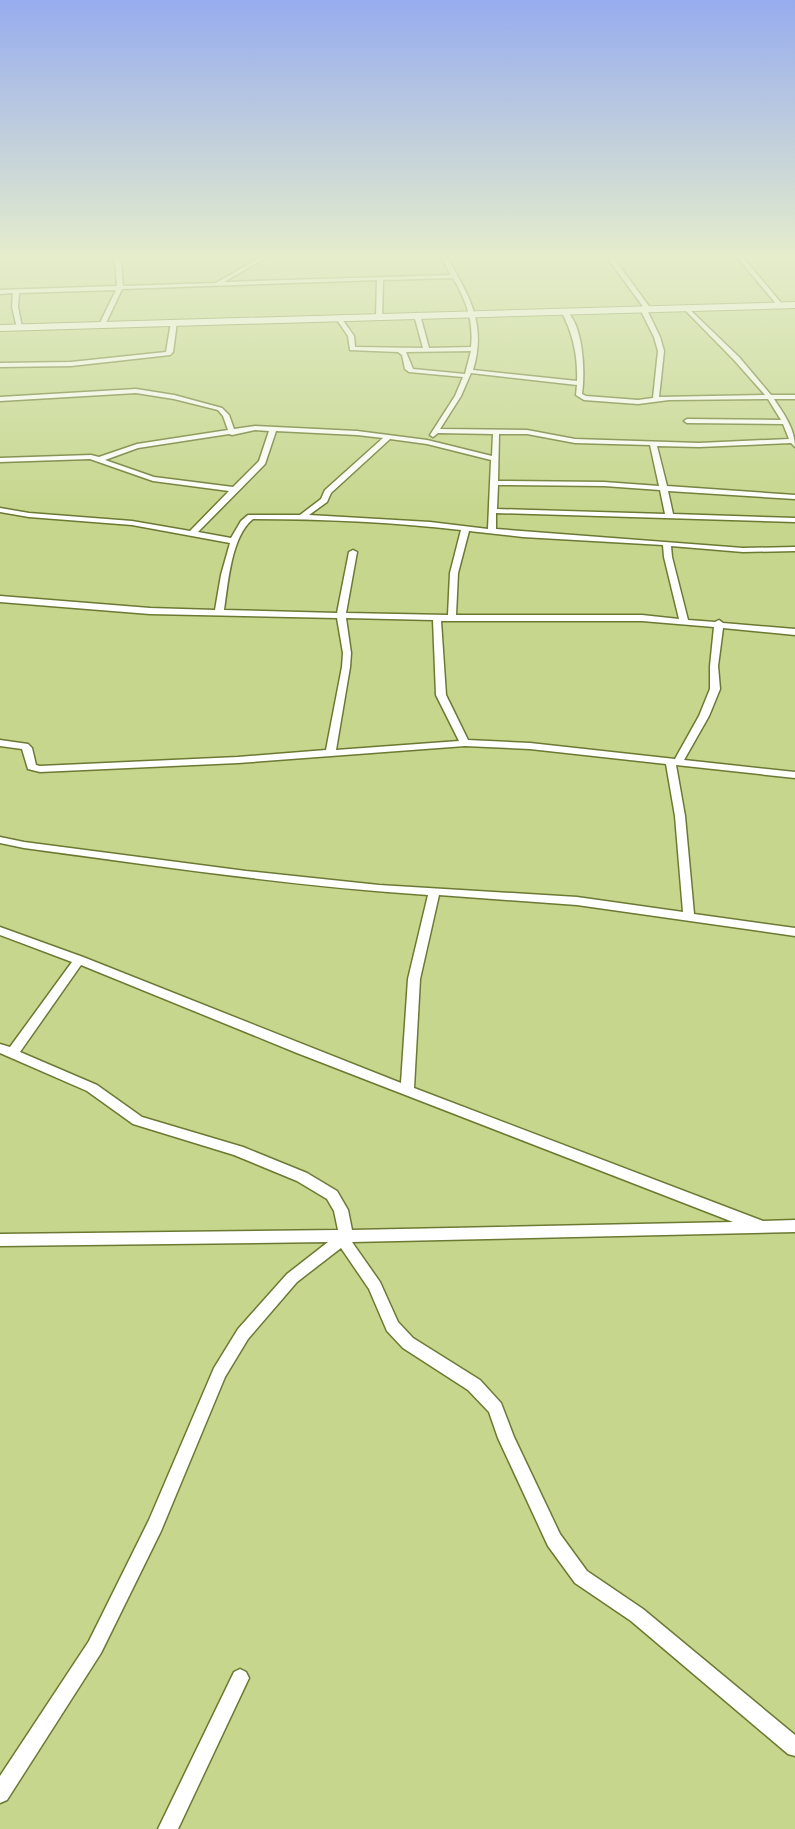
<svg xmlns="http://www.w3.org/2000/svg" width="795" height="1829" font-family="'Asap Condensed',sans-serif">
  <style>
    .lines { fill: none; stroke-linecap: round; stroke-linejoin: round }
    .street-casing { stroke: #6c7932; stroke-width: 3 }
    .primary-casing { stroke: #6c7932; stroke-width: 2 }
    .street { fill: #fff; fill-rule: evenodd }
    .primary { fill: #fff; fill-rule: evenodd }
  </style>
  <rect width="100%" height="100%" fill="#c6d68d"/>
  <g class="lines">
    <defs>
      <path id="street" d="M112 256H118L121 261 123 286 216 283 262 256H269L224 282 451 275 440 256H446C469 295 487 324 473 370L577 381C578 356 573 333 561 311L564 309C584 323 585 372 582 394L586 396 638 400 653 398 658 351 654 337 640 309 644 308 606 256H612L651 309 647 310 660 337 664 351 659 397 765 395 734 360 684 309 686 306 739 357 771 395H795V399H774C784 414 795 429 795 447L791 443 699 447 657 446 667 486 795 495V499L668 491 673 514 795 518V522L496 513V529L743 548 795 547V551L743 552 671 546 672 557 688 620 715 622 719 620 723 623 795 629V635L723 628 718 666 720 689 709 716 684 760 795 772V778L676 765 685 816 694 914 795 928V936L577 905 439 895 420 979 414 1088 763 1221 795 1220V1232L352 1242 380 1282 398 1322 413 1338 480 1380 501 1403 514 1437 560 1534 587 1571 643 1609 795 1735V1756L788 1754 631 1621 575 1583 548 1546 498 1438 489 1412 468 1390 403 1348 387 1331 369 1289 341 1248 297 1282 248 1339 225 1377 161 1531 101 1653 7 1800 0 1803V1776L89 1641 149 1520 214 1368 238 1329 287 1274 328 1242 0 1246V1234L338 1230 334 1211 327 1199 297 1181 234 1155 133 1124 87 1091 0 1053V1044L10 1047 72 962 0 935V927L83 957 401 1083 408 979 428 895C292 886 158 866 24 848L0 843V837L24 842 246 871 379 885 577 897 683 912 675 816 666 764 530 749 465 746 238 763 40 772 28 769 22 749 0 746V740L28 744 32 748 36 765 40 766 238 757 326 750 342 667 343 653 337 618 150 614 0 602V596L150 608 215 610 221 575 230 543 132 525 29 517 0 512V508L29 513 132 521 190 531 229 491 153 481 90 459 0 462V458L91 455 99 457 137 444 228 430 223 416 218 410 174 399 136 393 0 401V397L136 389 174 395 222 408 229 415 234 429 255 426 357 431 427 440 492 456 493 434 438 433 433 437 430 435 455 396 463 377 409 372 405 369 402 355 398 352 350 350 348 336 335 317 340 316 354 336 355 347 423 348 414 315 417 313 420 315 429 348 471 347C474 321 466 300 453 278L383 280 382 316 379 318 376 316 377 280 122 289 105 325 102 327 99 325 116 290 19 293 18 307 22 327 17 328 12 307 13 293 0 294V290L117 286 115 261ZM471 351 465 374 413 369 406 352ZM471 373 577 385 576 395 584 400 638 404 669 400 768 399 781 420 687 419 684 421 687 423 783 424 789 439 699 443 575 439 527 430 440 429 461 396ZM255 430 269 431 259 461 233 487 154 477 105 460 138 448 229 434 232 435ZM276 431 357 435 383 438 325 490 321 499 300 515H248L241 521 231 538 198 532 265 464ZM499 434H527L575 443 650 445 659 486 604 482 498 481ZM390 439 427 444 491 460 488 529 430 522 309 515 327 502 331 493ZM498 485 604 486 660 490 665 514 497 509ZM253 519C322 519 392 522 461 530L450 573 448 615 346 613 357 552 353 550 349 552 337 613 224 610C228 584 231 536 253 519ZM469 531 523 537 663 545 664 557 679 619 642 615H456L458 573ZM346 618 433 620 436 695 459 741 336 750 350 667 351 653ZM441 621H642L714 627 710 666V689L699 716 675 759 530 743 468 740 446 695ZM81 965 297 1053 733 1222 352 1230 348 1210 337 1191 307 1173 243 1147 142 1117 97 1085 20 1052Z
        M736 256H742L782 304V306H778Z
        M174 320 177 322 173 352 170 355 71 366 0 367V363L71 362 166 352 171 322Z
        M240 1669 246 1672 249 1678 178 1829H158L234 1672Z"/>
      <path id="primary" d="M795 302V308L0 331V325Z"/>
    </defs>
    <!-- street casing -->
    <use href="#street" class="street-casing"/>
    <!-- primary casing -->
    <use href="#primary" class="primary-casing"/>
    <!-- street -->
    <use href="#street" class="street"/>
    <!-- primary -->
    <use href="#primary" class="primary"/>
  </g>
  <!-- sky -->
  <linearGradient id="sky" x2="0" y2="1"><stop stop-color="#97acef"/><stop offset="0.5" stop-color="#e5edcc"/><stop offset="1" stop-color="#e5edcc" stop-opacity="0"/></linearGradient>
  <rect width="795" height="512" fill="url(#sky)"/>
</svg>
